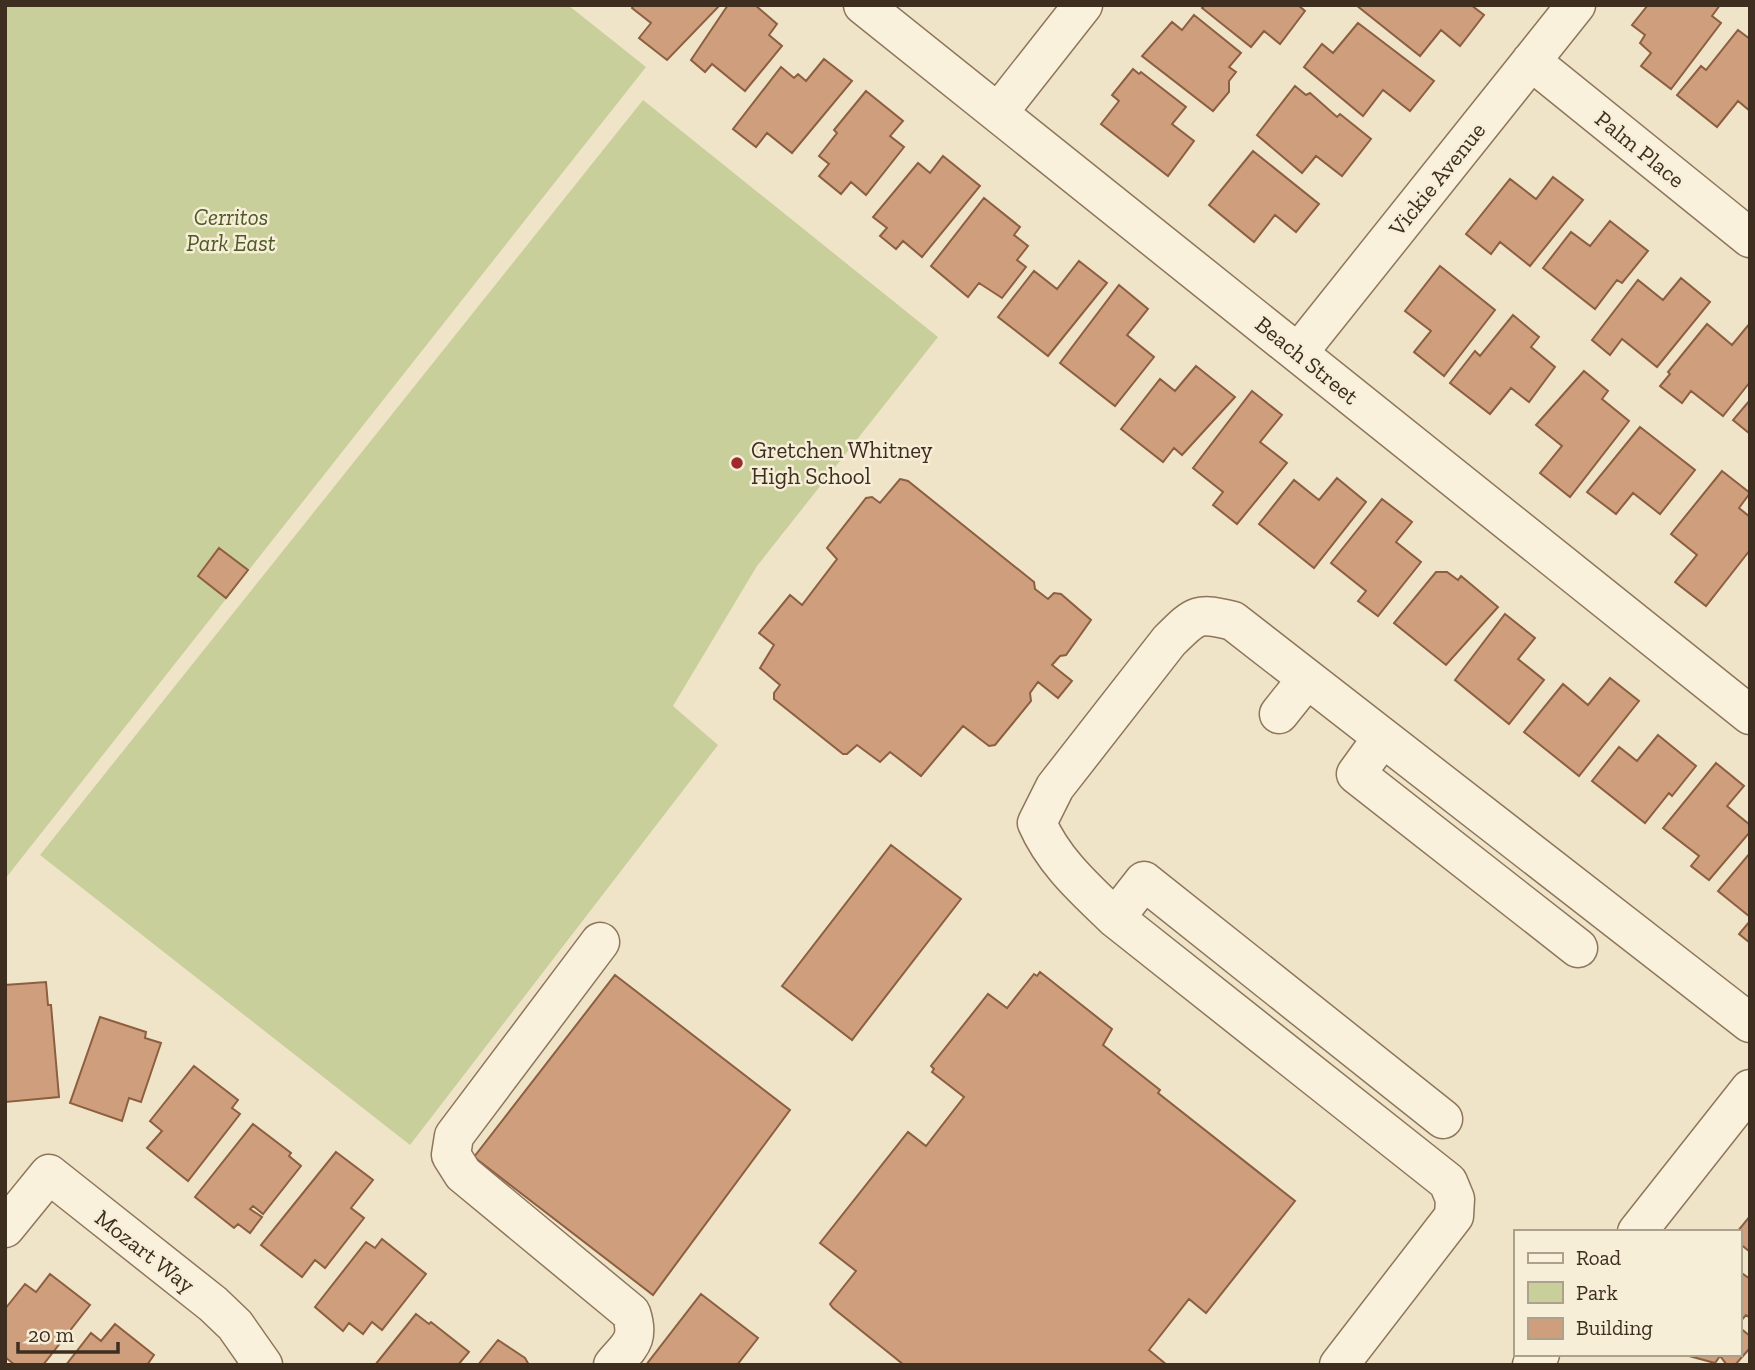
<svg xmlns="http://www.w3.org/2000/svg" width="1755" height="1370" font-family="'Zilla Slab',serif">
  <style>
    .green { fill: #c9cf9b }
    .building { fill: #cf9f7d; stroke: #8d5f41; stroke-width: 2 }
    .lines { fill: none; stroke-linecap: round; stroke-linejoin: round }
    .minor-casing { stroke: #8d765c; stroke-width: 41 }
    .minor { stroke: #faf1dc; stroke-width: 38 }
    .poi-dot { fill: #9e2a2b; stroke: #f7eed8; stroke-width: 2.5 }
    .labels { text-anchor: middle; stroke-width: 5; stroke-linejoin: round; paint-order: stroke }
    .street-label { font-size: 23px; fill: #3d2e20; stroke: #f7eed8 }
    .park-label { font-size: 23px; font-style: italic; fill: #4d5a26; stroke: #f7eed8 }
    .poi-label { font-size: 23px; fill: #3d2e20; stroke: #f7eed8; text-anchor: start }
  </style>
  <rect width="100%" height="100%" fill="#f0e4c8"/>
  <!-- green -->
  <path class="green" d="M5 5H568L646 67 5 879Z
    M643 100 938 337 757 566 673 706 718 745 410 1145 40 855Z"/>
  <!-- building -->
  <path class="building" d="M634 5H720L667 60 639 38 651 23 632 8Z
    M728 5H755L777 24 769 35 782 46 745 91 712 64 705 72 691 60Z
    M1205 5H1298L1305 11 1280 44 1264 31 1251 47 1202 8Z
    M1356 5H1471L1484 15 1460 46 1441 30 1420 56Z
    M1648 5H1720L1712 16 1721 23 1671 89 1641 66 1651 53 1640 43 1645 35 1632 25Z
    M1194 15 1241 53 1229 67 1236 72 1229 81V92L1213 111 1142 56 1172 22 1182 30Z
    M1358 23 1434 81 1410 111 1383 90 1363 116 1304 67 1322 44 1333 53Z
    M1738 30 1750 39V111L1738 101 1717 127 1677 95 1701 66 1706 70Z
    M824 59 852 81 792 153 767 133 756 147 733 129 781 67 794 78 798 74 806 81Z
    M1133 69 1139 74 1141 72 1186 107 1172 124 1194 141 1168 176 1101 124 1119 101 1112 95Z
    M1295 86 1306 95 1310 93 1337 117 1340 114 1371 139 1342 176 1316 156 1302 173 1257 135Z
    M866 91 903 121 890 136 904 147 866 195 851 182 841 194 819 176 829 164 819 156 837 133 834 130Z
    M1253 151 1319 204 1296 232 1275 215 1254 242 1209 205Z
    M943 156 980 186 922 257 903 241 896 249 880 236 887 228 873 217 918 163 930 173Z
    M1553 177 1583 200 1530 266 1500 242 1491 254 1466 234 1510 179 1536 199Z
    M984 198 1020 227 1014 235 1028 246 1017 260 1026 267 1002 298 979 283 968 297 931 266Z
    M1610 221 1648 251 1622 283 1617 280 1595 309 1543 268 1571 232 1590 246Z
    M1079 261 1107 283 1048 356 998 317 1034 271 1057 289Z
    M1440 266 1495 310 1444 376 1414 352 1431 331 1405 311Z
    M1681 278 1710 302 1657 367 1622 339 1610 355 1592 340 1638 280 1663 300Z
    M1119 285 1148 309 1127 335 1154 357 1115 406 1060 363Z
    M1513 315 1539 337 1531 347 1555 367 1529 402 1511 388 1490 414 1450 383 1475 351 1480 356Z
    M1750 323V382L1723 416 1691 391 1682 403 1660 386 1670 374 1668 372 1707 324 1732 345Z
    M1196 366 1235 397 1182 455 1174 448 1163 462 1121 429 1160 379 1175 391Z
    M1584 371 1608 391 1602 399 1629 421 1570 497 1540 473 1562 446 1536 425Z
    M1252 391 1282 415 1260 442 1287 463 1237 524 1213 505 1223 492 1193 468Z
    M1750 400V434L1733 420Z
    M1640 427 1695 470 1660 514 1633 493 1616 514 1587 492Z
    M1722 471 1750 493 1739 508 1750 517V550L1706 606 1675 582 1697 555 1671 534Z
    M1337 478 1366 502 1314 568 1259 524 1294 480 1319 500Z
    M900 479 908 481 1034 582 1035 589 1048 599 1054 593 1061 594 1091 620 1066 655 1060 656 1052 665 1072 681 1058 698 1038 682 1030 693 1031 701 995 745 989 746 963 726 921 776 890 752 880 762 857 745 847 754H843L774 699V693L780 685 760 668 774 645 759 633 790 595 802 605 837 559 827 548 866 498 872 497 880 503Z
    M1382 499 1412 522 1396 542 1421 562 1378 616 1358 601 1366 591 1331 563Z
    M219 548 248 570 226 598 198 576Z
    M1436 572H1447L1458 580 1461 576 1498 607 1446 665 1394 623Z
    M1505 614 1535 638 1518 659 1544 680 1509 724 1455 680Z
    M1610 678 1639 701 1579 776 1524 732 1563 684 1588 705Z
    M1658 735 1696 766 1672 796 1669 793 1645 823 1592 781 1619 747 1637 761Z
    M1716 763 1744 786 1727 806 1750 825V832L1709 880 1691 866 1699 856 1663 828Z
    M891 845 961 899 852 1040 782 986Z
    M1750 853V917L1718 891Z
    M1750 921V943L1739 934Z
    M1040 972 1112 1029 1103 1045 1160 1090 1158 1093 1295 1201 1206 1313 1189 1299 1149 1350 1167 1365H904L833 1308 830 1304 856 1271 820 1243 908 1132 926 1146 964 1097 932 1072 934 1069 931 1066 988 994 1007 1008 1034 974 1037 976Z
    M615 975 790 1110 653 1295 474 1157Z
    M46 982 48 1005H51L59 1097 6 1102 5 985Z
    M100 1017 146 1032 145 1038 161 1043 141 1102 129 1098 122 1121 70 1103Z
    M194 1066 238 1100 232 1108 240 1114 188 1181 147 1148 162 1131 150 1121Z
    M253 1124 291 1153 289 1156 301 1166 263 1214 253 1206 250 1209 262 1217 250 1233 238 1224 234 1228 195 1197Z
    M336 1152 373 1180 351 1208 364 1218 325 1268 315 1260 302 1277 261 1245Z
    M1750 1216V1252L1739 1243 1737 1232Z
    M382 1239 426 1274 382 1330 372 1322 363 1334 349 1323 343 1331 315 1307 366 1242 375 1248Z
    M1739 1271 1750 1279V1318L1746 1315 1739 1323Z
    M50 1274 90 1305 43 1365H15L5 1357V1309L25 1284 36 1292Z
    M701 1294 758 1338 737 1365H646Z
    M416 1314 429 1324 431 1322 469 1352 458 1365H375Z
    M115 1324 154 1355 147 1365H66L91 1333 101 1341Z
    M1739 1327 1750 1336V1348L1735 1365H1727L1720 1356 1715 1363 1689 1356 1739 1354Z
    M498 1340 525 1358 529 1365H478Z"/>
  <g class="lines">
    <defs>
      <path id="minor" d="M863 5 1750 715
        M1531 61 1750 238
        M998 113 1083 5
        M1298 353 1576 5
        M1279 714 1307 679
        M1382 738 1356 774 1578 948
        M1115 918 1144 881 1443 1119
        M600 942 454 1136 451 1155 463 1174 631 1313C640 1340 630 1345 613 1365
        M5 1228 49 1174 213 1304 235 1325 263 1365
        M1637 1232 1750 1089
        M1339 1365 1454 1216 1455 1199 1448 1182 1115 918C1085 889 1054 862 1037 823L1055 787 1169 641C1196 614 1197 612 1233 621L1750 1023
        M1532 1365 1540 1354"/>
    </defs>
    <!-- minor casing -->
    <use href="#minor" class="minor-casing"/>
    <!-- minor -->
    <use href="#minor" class="minor"/>
  </g>
  <!-- markers -->
  <circle class="poi-dot" cx="737" cy="463" r="7"/>
  <g class="labels">
    <!-- street labels -->
    <g class="street-label">
      <text transform="translate(1640 149) rotate(39)" y="8">Palm Place</text>
      <text transform="translate(1437 179) rotate(-51)" y="8">Vickie Avenue</text>
      <text transform="translate(1307 360) rotate(39)" y="8">Beach Street</text>
      <text transform="translate(145 1251) rotate(38)" y="8">Mozart Way</text>
    </g>
    <!-- park labels -->
    <g class="park-label">
      <text x="231" y="225">Cerritos<tspan x="231" dy="26">Park East</tspan></text>
    </g>
    <!-- poi labels -->
    <g class="poi-label">
      <text x="751" y="458">Gretchen Whitney<tspan x="751" dy="26">High School</tspan></text>
    </g>
  </g>
  <!-- border -->
  <rect width="1755" height="1370" fill="none" stroke="#3d2e20" stroke-width="14"/>
  <!-- legend -->
  <rect x="1514" y="1230" width="228" height="126" fill="#f7eed8" stroke="#ada18e" stroke-width="2"/>
  <rect x="1528" y="1253" width="35" height="10" fill="#faf1dc" stroke="#ada18e" stroke-width="2"/>
  <text x="1576" y="1265" font-size="21" fill="#3d2e20">Road</text>
  <rect x="1528" y="1282" width="35" height="21" fill="#c9cf9b" stroke="#ada18e" stroke-width="2"/>
  <text x="1576" y="1300" font-size="21" fill="#3d2e20">Park</text>
  <rect x="1528" y="1318" width="35" height="21" fill="#cf9f7d" stroke="#ada18e" stroke-width="2"/>
  <text x="1576" y="1335" font-size="21" fill="#3d2e20">Building</text>
  <!-- scale -->
  <path d="M18 1342v10h100v-10" fill="none" stroke="#3d2e20" stroke-width="3.5"/>
  <text x="28" y="1342" font-size="21" fill="#3d2e20" stroke="#f7eed8" stroke-width="5" paint-order="stroke">20 m</text>
</svg>
